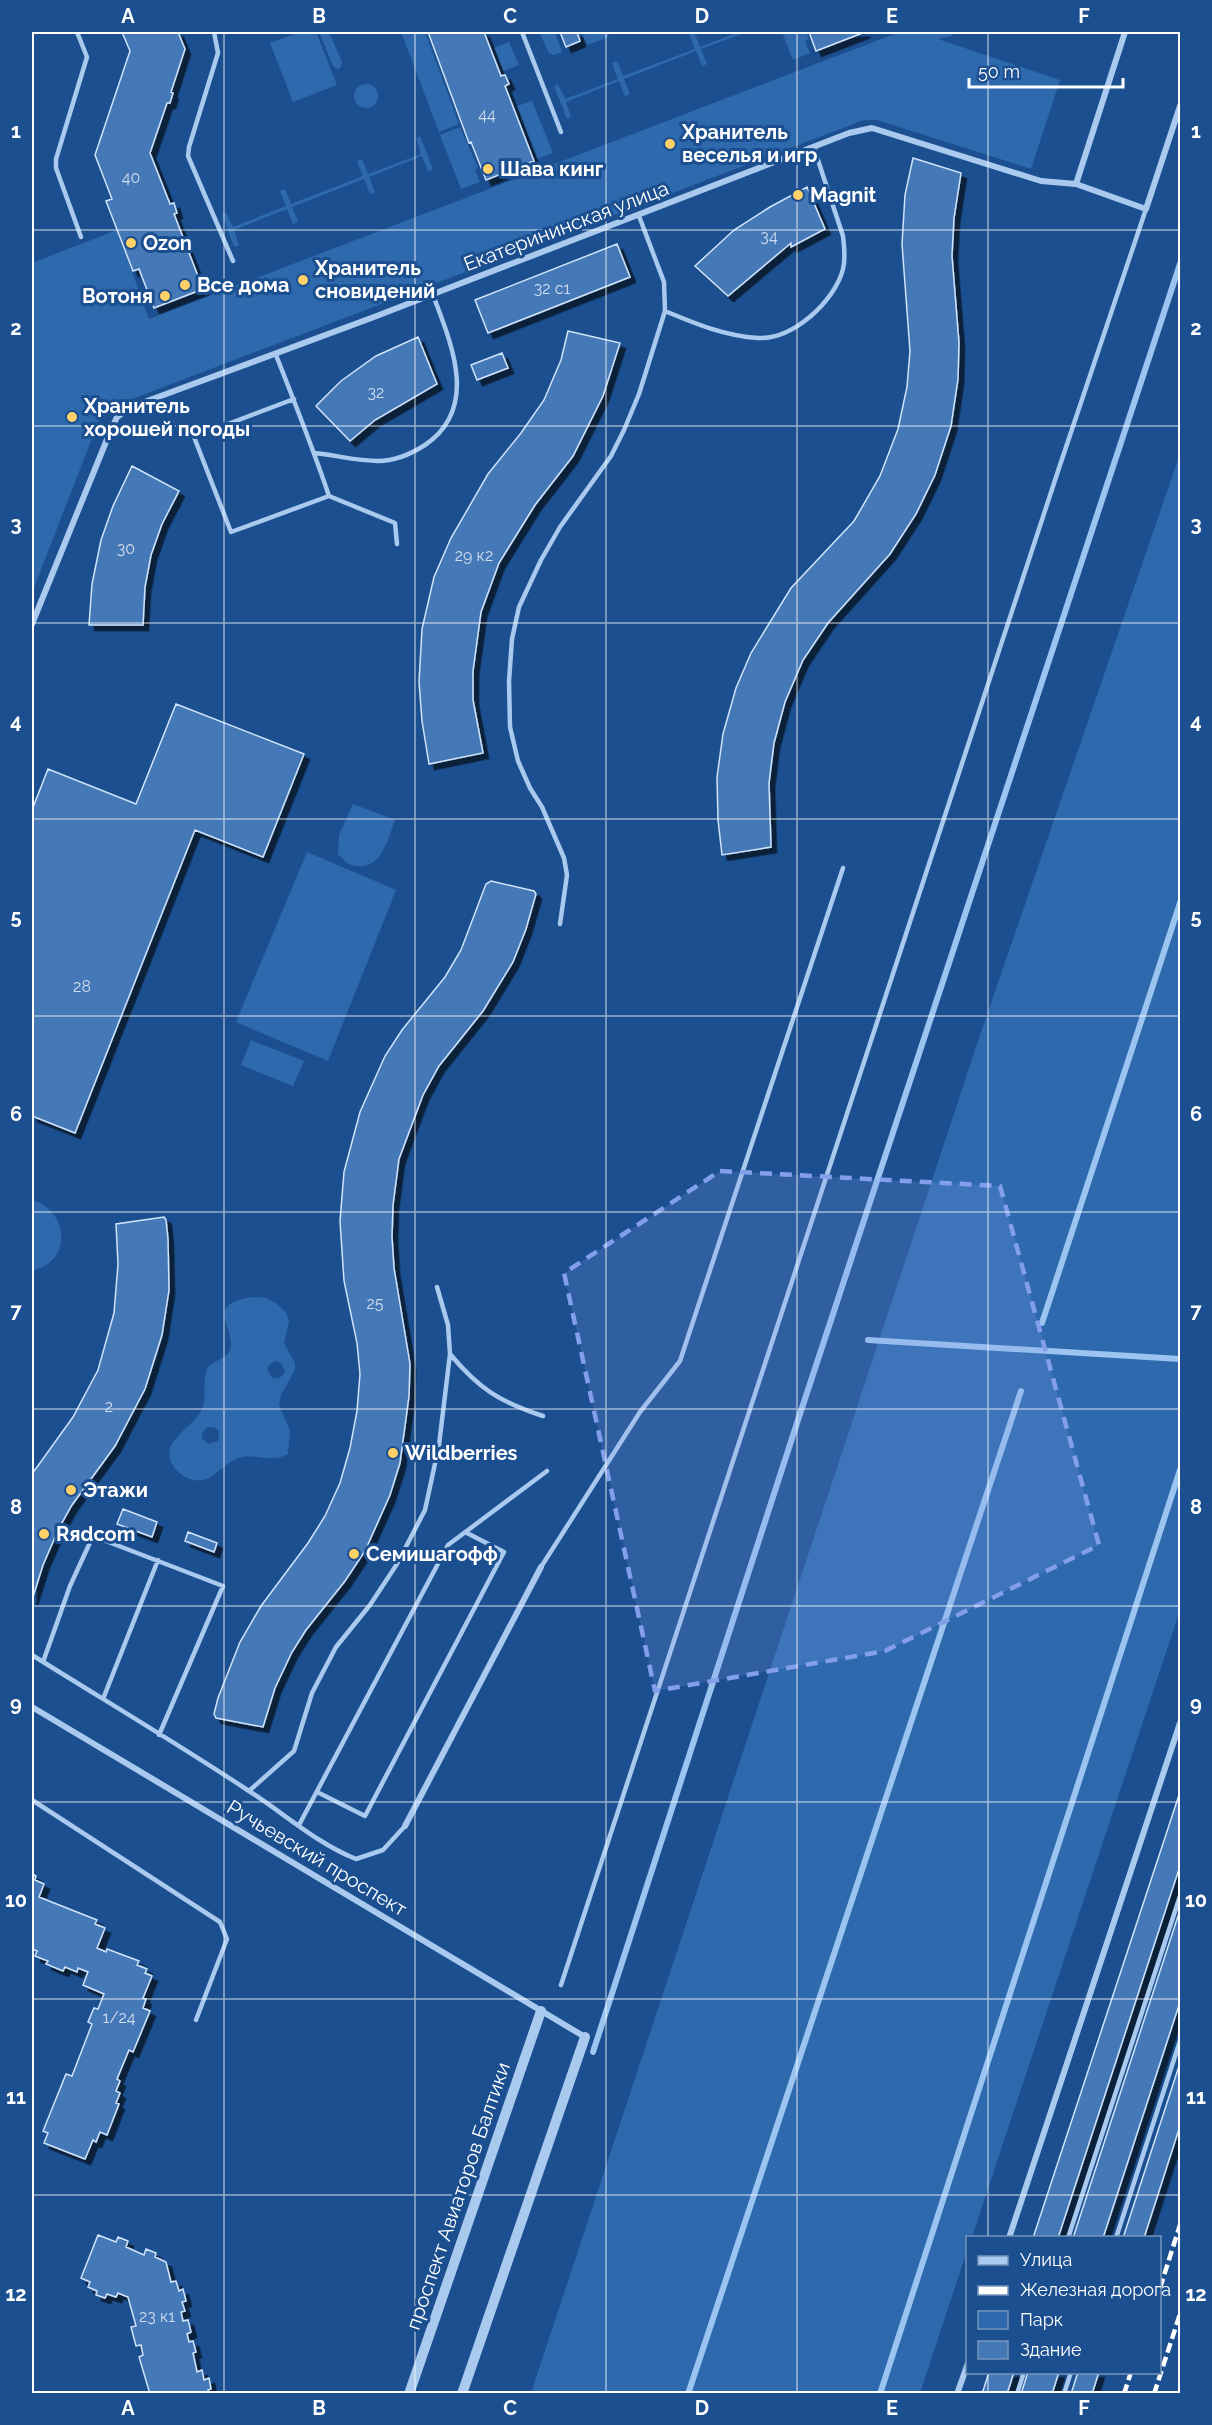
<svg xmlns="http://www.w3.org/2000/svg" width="1212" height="2425" font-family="Raleway,sans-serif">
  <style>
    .green { fill: #2e69ad; fill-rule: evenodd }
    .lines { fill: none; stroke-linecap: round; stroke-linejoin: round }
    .stream { stroke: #9cc4f0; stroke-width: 6 }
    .building { fill: #4478b7; stroke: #cfe3fa; stroke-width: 1.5; filter: url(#shadow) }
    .service { stroke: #a9c9ee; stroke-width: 4.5 }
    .minor { stroke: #a9c9ee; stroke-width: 6 }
    .tertiary { stroke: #a9c9ee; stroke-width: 10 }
    .rail { stroke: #fff; stroke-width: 4.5; stroke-dasharray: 10 4.5; stroke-linecap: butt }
    .marked { fill: #839eea; fill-opacity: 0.2; stroke: #839eea; stroke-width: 4.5; stroke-dasharray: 12 8; stroke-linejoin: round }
    .grid { fill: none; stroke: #fff; stroke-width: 1.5; stroke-opacity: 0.55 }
    .poi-dot { fill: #ffd166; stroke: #1b4f8f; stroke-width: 2 }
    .labels { text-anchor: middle; stroke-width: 6; stroke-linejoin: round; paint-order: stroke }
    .number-label { font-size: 16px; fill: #d0dded }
    .poi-label { font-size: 20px; font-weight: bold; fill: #fff; stroke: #1b4f8f; text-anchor: start }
    .street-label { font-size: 20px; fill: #fff; stroke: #1b4f8f }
    .neatline { fill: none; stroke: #fff; stroke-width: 2 }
    .grid-label { font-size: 20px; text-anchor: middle; font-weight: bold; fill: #fff }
  </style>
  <defs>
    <filter id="shadow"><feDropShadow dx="5.5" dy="5.5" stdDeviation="0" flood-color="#0009"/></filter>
  </defs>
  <rect width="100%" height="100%" fill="#1b4f8f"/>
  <!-- green -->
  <path class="green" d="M300 32H316L337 85 293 102 270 43Z
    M319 32H329L342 62 340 68 337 69 333 66Z
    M401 32H425L459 124 439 132Z
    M539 32H555L562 52 554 55 549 53Z
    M581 32H607L609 37 587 45Z
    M694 32 700 47 739 32H747L701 49 707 64 702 66 696 51 624 79 630 94 625 96 619 81 566 102 571 117 567 119 554 86 558 84 565 99 618 79 612 63 617 61 623 76 695 49 689 33Z
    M782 32H806L809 39 805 41 810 53 793 60Z
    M896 32H954L952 36 938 39 1060 80 1031 169 877 120H864L103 410 32 593V263L117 230 149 319 897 33Z
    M509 42 519 65 503 71 494 48Z
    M354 96a12 12 0 1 1 24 0a12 12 0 1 1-24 0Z
    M532 101 553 153 537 159 517 106Z
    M460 127 478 168 475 170 480 182 461 189 440 135Z
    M420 136 433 169 428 171 422 156 369 177 375 192 370 194 364 179 292 207 298 222 293 224 287 209 234 230 239 245 234 247 222 214 226 212 233 227 286 206 280 191 285 189 291 204 363 176 357 161 362 159 368 174 421 154 416 138Z
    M1180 454V1610L972 2237 968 2238 967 2251 920 2393H531L979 1038Z
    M353 804 395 820C388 838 382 869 357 866 348 865 344 861 338 854L339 835Z
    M307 852 396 890 328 1061 236 1022Z
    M251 1040 304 1061 293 1086 241 1065Z
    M32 1200C71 1211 71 1264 32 1270Z
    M254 1297 266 1298 276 1303 287 1314 289 1322 284 1343 295 1363V1370L281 1395 279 1405 290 1431 288 1454C271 1464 256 1453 239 1458 219 1465 211 1488 187 1478 181 1475 173 1468 171 1462 162 1442 190 1428 199 1414 209 1400 201 1385 207 1370 211 1360 226 1360 230 1350 237 1328 201 1304 254 1297ZM275 1361 280 1362 285 1371C282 1377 279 1379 272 1378L267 1369 270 1364ZM207 1427 216 1428 219 1432 218 1441 209 1444 202 1439V1434Z"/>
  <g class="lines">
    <!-- stream -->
    <path class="stream" d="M1042 1323 1180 903
      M868 1340 1180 1359
      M593 2052 797 1423 1180 264
      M688 2394 1021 1391
      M880 2394 1180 1470"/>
  </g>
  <!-- building -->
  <path class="building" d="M122 32H178L185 49 171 92 173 93 170 103H167L150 153 170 204 174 203 177 213 174 214 203 289 154 308 139 269 133 271 106 201 112 199 95 155 130 51Z
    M428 32H484L501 76 505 75 509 84 505 86 534 161 486 180 471 142 469 143Z
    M560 32H577L580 41 566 47Z
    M809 32H865L816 51Z
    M913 158 961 173 954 218 952 256 959 343 958 379 951 426 935 475 916 514 890 554 828 623 803 660 785 702 774 743 769 783 771 847 722 855 718 820 717 777 723 734 736 688 751 653 791 588 854 521 880 476 898 429 907 387 910 351 902 244 905 195Z
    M807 187 825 229 791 247V243L728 296 695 266 734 230 770 207Z
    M617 244 630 277 488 333 475 300Z
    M568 331 620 343 603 396 573 456 535 505 499 563 481 612 473 671V700L483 753 429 764 422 721 419 682 422 629 434 577 451 538 488 474 521 433 544 400 561 360Z
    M418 337 437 384 375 420 350 441 316 406 341 381 376 356Z
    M502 353 508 368 477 380 471 365Z
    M132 466 179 491 162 524 151 555 145 587 143 625H89L92 584 101 540 113 506Z
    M176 704 304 754 263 857 195 830 75 1133 32 1116V810L48 769 136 804Z
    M491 881 534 891 536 894 526 929 513 962 483 1011 439 1066 423 1095 399 1159 393 1205 392 1237 394 1268 410 1364 409 1396 400 1463 390 1495 365 1551 345 1581 306 1630 292 1652 275 1688 263 1727 216 1718 214 1714 218 1698 240 1642 261 1606 308 1543 325 1516 340 1483 350 1448 357 1411 360 1374 357 1343 344 1281 340 1221 344 1172 360 1112 385 1056 402 1030 445 977 461 950 486 884Z
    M164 1217 166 1220 168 1239 169 1290 162 1335 145 1389 115 1446 72 1505 59 1528 43 1565 32 1600V1474L73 1417 98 1370 114 1313 118 1264 116 1224Z
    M123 1509 157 1522 152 1537 117 1524Z
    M188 1532 217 1543 214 1552 185 1541Z
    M1180 1792V1866L1058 2238H1033Z
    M32 1874 36 1876 35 1880 44 1884 39 1897 97 1920 95 1924 105 1928 97 1948 106 1952 107 1949 139 1961 137 1965 147 1969 145 1973 152 1976 143 1998 146 1999 143 2008 150 2011 133 2052 129 2050 117 2079 120 2081 116 2091 120 2093 116 2103 119 2104 107 2135 100 2132 96 2142 93 2140 85 2159 44 2143 48 2133 43 2131 66 2074 72 2076 92 2024 88 2022 94 2008 98 2009 104 1994 83 1985 88 1972 78 1968 77 1972 65 1967 63 1971 46 1964 48 1961 35 1956 37 1951 32 1949Z
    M1180 1910V2002L1103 2238H1073Z
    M1180 2063V2126L1144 2238H1123Z
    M98 2235 116 2242 118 2237 128 2241 126 2247 144 2255 146 2249 156 2253 155 2257 166 2262 171 2282 176 2281 179 2291 183 2289 186 2301 182 2302 185 2311 181 2312 183 2321 188 2320 191 2332 187 2334 189 2342 193 2341 196 2352 193 2353 197 2372 202 2370 204 2380 209 2378 211 2389 208 2390 209 2394H150L139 2357 143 2355 141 2345 136 2346 131 2327 136 2326 128 2297 118 2293 116 2297 107 2294 105 2298 96 2295 97 2291 88 2287 90 2282 81 2278Z
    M989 2372H1014L1007 2394H982Z
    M1028 2372H1059L1052 2394H1021Z
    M1078 2372H1099L1092 2394H1071Z"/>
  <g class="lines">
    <!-- service -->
    <path class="service" d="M77 32 87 57 56 159V168L81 237
      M214 32 218 53 189 147 188 156 233 261
      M522 32 561 132
      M665 311C696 324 725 336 758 338 793 340 835 301 843 269 846 258 844 247 843 236L814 148
      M276 355C294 401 313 448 329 496L231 532 194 437 294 399
      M314 453C335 455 357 461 378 461 394 461 411 454 425 445 480 408 451 343 433 295
      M329 496 395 523 397 544
      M560 924 567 875 564 858 542 807 530 788 518 761 510 727 509 681 512 639 519 607 541 560 560 527 611 456 624 430 639 394 665 311 664 282 639 216
      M450 1354C479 1389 500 1402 543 1416
      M541 1567 640 1412 680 1361 843 868
      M32 1655C104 1700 178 1744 249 1791 285 1814 316 1843 356 1859L383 1850 405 1826
      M43 1662 70 1586 93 1536 223 1586 159 1735
      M103 1699 158 1560
      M249 1791 294 1751 312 1693 336 1647 370 1605 397 1564 425 1510 439 1445 450 1354 448 1325 437 1287
      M317 1792 365 1816 504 1552 465 1532
      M32 1800 220 1922 227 1939 196 2020
      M299 1825 448 1545 547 1471
      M561 1985 1059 468 1146 209
      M1068 2238 1180 1896
      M1116 2238 1180 2041
      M1017 2394 1024 2372
      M1064 2394 1071 2372"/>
    <!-- minor -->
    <path class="minor" d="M1076 184 1125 32
      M32 624 110 432 117 417 131 407 374 317 849 133 872 128 1041 181 1076 184 1146 209 1180 106
      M32 1707 585 2037
      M405 1826 541 1567
      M1009 2238 1180 1723
      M957 2394 968 2363"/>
    <!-- tertiary -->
    <path class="tertiary" d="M409 2394 541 2011
      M462 2394 585 2037"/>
    <!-- rail -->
    <path class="rail" d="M1160 2288 1180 2225
      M1124 2394 1131 2372
      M1154 2394 1180 2314"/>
  </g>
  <!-- marked area -->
  <path class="marked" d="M720 1171 1000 1186 1099 1545 885 1651 655 1691 564 1273Z"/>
  <!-- grid -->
  <path class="grid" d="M224 32V2394M415 32V2394M606 32V2394M797 32V2394M988 32V2238M32 230H1180M32 426H1180M32 623H1180M32 819H1180M32 1016H1180M32 1212H1180M32 1409H1180M32 1606H1180M32 1802H1180M32 1999H1180M32 2195H1180M988 2372V2394"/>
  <!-- markers -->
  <g class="poi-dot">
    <circle cx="670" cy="144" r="6"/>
    <circle cx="488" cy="169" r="6"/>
    <circle cx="798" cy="195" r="6"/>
    <circle cx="131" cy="243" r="6"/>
    <circle cx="303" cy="280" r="6"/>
    <circle cx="185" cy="285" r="6"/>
    <circle cx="165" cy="296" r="6"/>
    <circle cx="72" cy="417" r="6"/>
    <circle cx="393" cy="1453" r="6"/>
    <circle cx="71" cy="1490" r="6"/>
    <circle cx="44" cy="1534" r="6"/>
    <circle cx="354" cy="1554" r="6"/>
  </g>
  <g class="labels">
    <!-- number labels -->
    <g class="number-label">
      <text x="487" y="120">44</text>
      <text x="131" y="183">40</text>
      <text x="769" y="242">34</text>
      <text x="552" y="294">32 с1</text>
      <text x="376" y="398">32</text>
      <text x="126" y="554">30</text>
      <text x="474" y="561">29 к2</text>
      <text x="82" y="992">28</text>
      <text x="375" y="1309">25</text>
      <text x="109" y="1412">2</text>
      <text x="119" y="2023">1/24</text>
      <text x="157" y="2322">23 к1</text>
    </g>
    <!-- poi labels -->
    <g class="poi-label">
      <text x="682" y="139">Хранитель<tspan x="682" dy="23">веселья и игр</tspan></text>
      <text x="500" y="176">Шава кинг</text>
      <text x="810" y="202">Magnit</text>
      <text x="143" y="250">Ozon</text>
      <text x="315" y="275">Хранитель<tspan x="315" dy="23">сновидений</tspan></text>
      <text x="197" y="292">Все дома</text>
      <text x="153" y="303" text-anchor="end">Вотоня</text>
      <text x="84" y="413">Хранитель<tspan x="84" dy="23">хорошей погоды</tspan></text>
      <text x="405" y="1460">Wildberries</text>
      <text x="83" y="1497">Этажи</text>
      <text x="56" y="1541">Rяdcom</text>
      <text x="366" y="1561">Семишагофф</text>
    </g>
    <!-- street labels -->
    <g class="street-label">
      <text transform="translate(566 226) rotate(-21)" y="7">Екатерининская улица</text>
      <text transform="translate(317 1858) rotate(31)" y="7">Ручьевский проспект</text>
      <text transform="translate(458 2196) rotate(-71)" y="7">проспект Авиаторов Балтики</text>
    </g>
  </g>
  <!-- border -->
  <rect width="1212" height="2425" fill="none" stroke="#1b4f8f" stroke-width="66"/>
  <!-- legend -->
  <rect x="966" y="2236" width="195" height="138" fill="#1b4f8f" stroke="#7695bc" stroke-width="1.5"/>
  <rect x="978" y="2256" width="30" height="9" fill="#a9c9ee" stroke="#7695bc" stroke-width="1.5"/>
  <text x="1020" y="2266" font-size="18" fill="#ffffff">Улица</text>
  <rect x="978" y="2286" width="30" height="9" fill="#ffffff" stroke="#7695bc" stroke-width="1.5"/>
  <text x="1020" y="2296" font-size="18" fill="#ffffff">Железная дорога</text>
  <rect x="978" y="2311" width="30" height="18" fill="#2e69ad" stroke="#7695bc" stroke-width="1.5"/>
  <text x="1020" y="2326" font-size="18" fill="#ffffff">Парк</text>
  <rect x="978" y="2341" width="30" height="18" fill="#4478b7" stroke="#7695bc" stroke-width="1.5"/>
  <text x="1020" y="2356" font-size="18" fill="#ffffff">Здание</text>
  <!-- scale -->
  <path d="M969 78v9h154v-9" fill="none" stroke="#ffffff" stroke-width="3"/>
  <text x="978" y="78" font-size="18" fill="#ffffff" stroke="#1b4f8f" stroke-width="4.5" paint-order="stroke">50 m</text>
  <rect x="33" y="33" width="1146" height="2359" class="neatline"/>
  <g class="grid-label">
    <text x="128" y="23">A</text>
    <text x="319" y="23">B</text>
    <text x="510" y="23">C</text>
    <text x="702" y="23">D</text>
    <text x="892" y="23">E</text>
    <text x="1084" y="23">F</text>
    <text x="16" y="138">1</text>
    <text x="1196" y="138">1</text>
    <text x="16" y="335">2</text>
    <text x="1196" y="335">2</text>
    <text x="16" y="531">3</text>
    <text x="1196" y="531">3</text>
    <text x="16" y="728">4</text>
    <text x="1196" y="728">4</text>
    <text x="16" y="924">5</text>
    <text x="1196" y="924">5</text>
    <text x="16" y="1121">6</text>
    <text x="1196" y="1121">6</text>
    <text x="16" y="1318">7</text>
    <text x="1196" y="1318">7</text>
    <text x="16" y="1514">8</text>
    <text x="1196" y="1514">8</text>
    <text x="16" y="1711">9</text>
    <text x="1196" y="1711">9</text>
    <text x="16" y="1907">10</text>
    <text x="1196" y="1907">10</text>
    <text x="16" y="2104">11</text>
    <text x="1196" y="2104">11</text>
    <text x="16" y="2301">12</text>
    <text x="1196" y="2301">12</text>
    <text x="128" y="2415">A</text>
    <text x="319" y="2415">B</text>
    <text x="510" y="2415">C</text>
    <text x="702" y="2415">D</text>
    <text x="892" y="2415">E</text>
    <text x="1084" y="2415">F</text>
  </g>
</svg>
